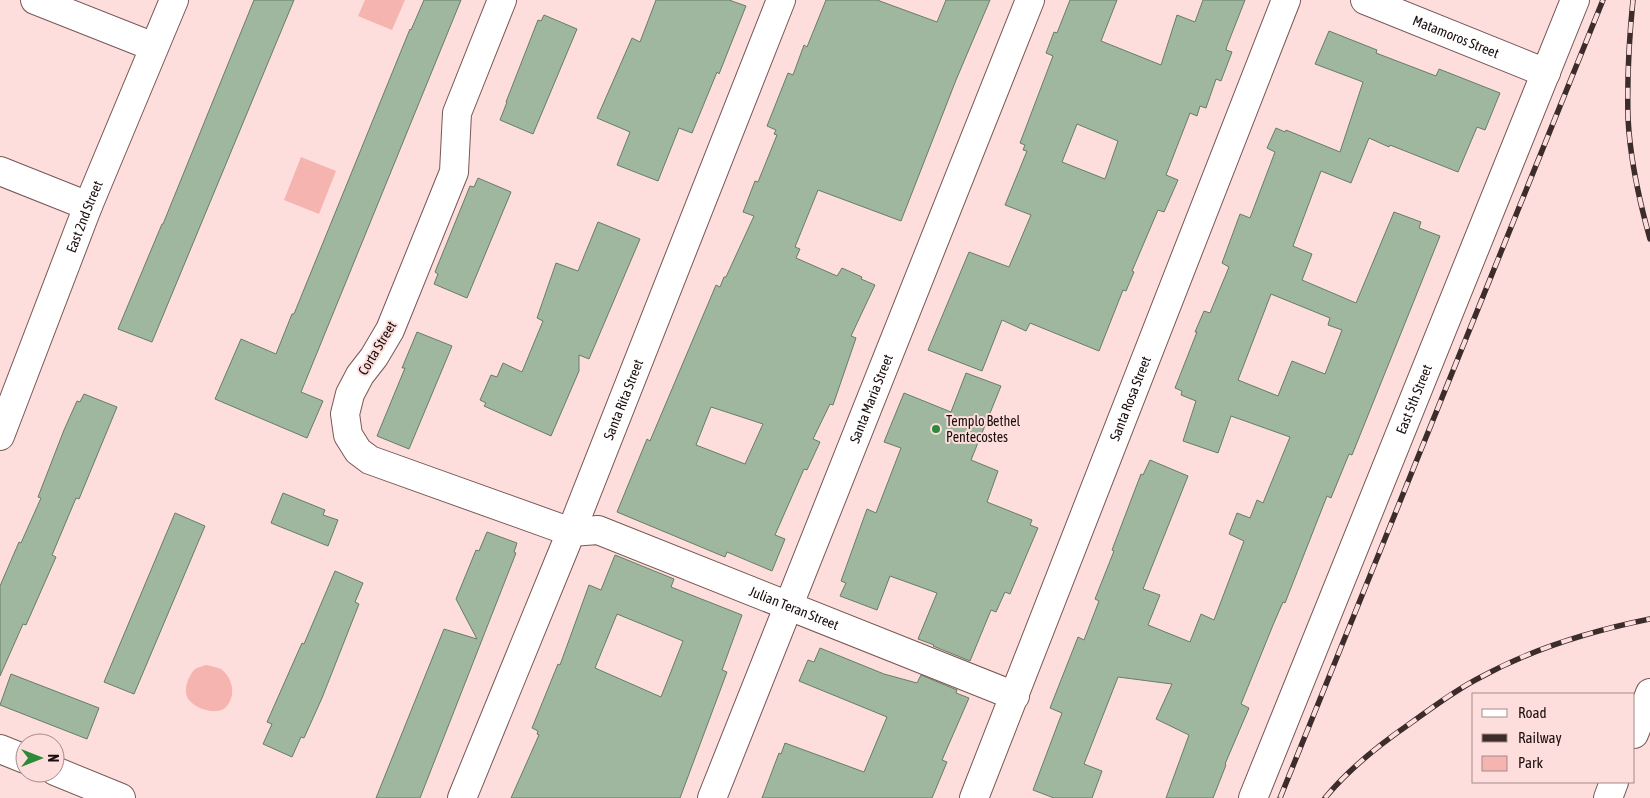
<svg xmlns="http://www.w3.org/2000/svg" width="1650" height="798" font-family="'Asap Condensed',sans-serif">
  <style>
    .green { fill: #f5b4b0 }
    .building { fill: #9fb79f; stroke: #667d66; fill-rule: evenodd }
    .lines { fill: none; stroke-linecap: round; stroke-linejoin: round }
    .minor-casing { stroke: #785755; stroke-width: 30 }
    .minor { stroke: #fff; stroke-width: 28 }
    .rail-casing { stroke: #3c2c2c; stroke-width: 5.5 }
    .rail { stroke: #fddedc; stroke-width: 4; stroke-dasharray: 11; stroke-linecap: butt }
    .poi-dot { fill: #2e8939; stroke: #fddedc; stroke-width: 2 }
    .labels { text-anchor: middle; stroke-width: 4; stroke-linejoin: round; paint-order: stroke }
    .street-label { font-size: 14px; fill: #1b0e0e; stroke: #fddedc }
    .poi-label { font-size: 14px; fill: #1b0e0e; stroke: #fddedc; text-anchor: start }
  </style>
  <rect width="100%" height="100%" fill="#fddedc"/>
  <!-- green -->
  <path class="green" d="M365 0H405L392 30 358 16Z
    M301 157 336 171 319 214 284 200Z
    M206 665C210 666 217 667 221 669 233 678 236 695 227 706 219 716 197 710 189 700 182 692 188 676 195 669 198 667 203 666 206 665Z"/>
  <!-- building -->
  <path class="building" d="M254 0H294L152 342 118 329 162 224H163Z
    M424 0H461L301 392 323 401 307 438 215 399 241 339 276 354 292 314H294L410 29 411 30Z
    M656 0H729L746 6 719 74 717 72 692 133 679 128 658 181 617 165 630 132 597 118 632 38 640 42Z
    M826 0H877L937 22 946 0H990L956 80 901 221 818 190 795 247 800 249 796 258 837 276 842 268 862 277 861 279 875 285 851 336 856 338 833 405 830 404 813 439 820 442 807 470 804 469 775 535 785 539 772 571 727 552 725 557 617 512 647 439 650 441 716 285 720 287 724 277H726L754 216 743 212 755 181 758 182 777 135 774 134 776 130 767 126 788 73 793 75 804 45 807 47ZM711 407 763 424 745 464 696 445Z
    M1070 0H1117L1101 41 1161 65 1177 15 1195 22 1203 0H1245L1227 46 1226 50 1232 52 1221 81 1216 79 1206 108 1200 106 1197 116 1190 113 1166 175 1178 180 1164 212 1158 210 1132 271 1134 272 1126 291 1123 290 1099 351 1030 323 1026 331 1002 320 982 371 928 350 969 252 1009 267 1031 215 1005 205 1027 151 1023 150 1025 145 1020 143 1053 56 1046 53 1054 32 1057 33ZM1077 124 1118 141 1105 179 1062 162Z
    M544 15 577 29 533 134 500 120 507 102H506L538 20 541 21Z
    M1329 31 1377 50 1376 53 1436 76 1439 69 1500 93 1485 130 1477 127 1458 172 1390 145 1389 147 1369 138 1351 183 1321 171 1293 246 1312 254 1302 280 1356 303 1394 212 1421 222 1419 228 1440 236 1352 455 1349 454 1331 498 1327 496 1285 603 1283 602 1273 625 1241 704 1249 708 1225 764 1226 765 1213 798H1166L1189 735 1156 719 1172 684 1118 677 1084 764 1102 771 1092 798H1054L1033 790 1062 713 1050 708 1078 637 1084 640 1099 601 1095 599 1114 551 1112 550 1141 474 1143 475 1150 460 1188 476 1143 589 1160 595 1148 625 1190 642 1201 614 1214 620 1244 541 1229 534 1237 513 1250 518 1257 500 1263 503 1290 437 1231 416 1218 453 1183 441 1196 401 1181 395 1182 391 1175 388 1197 332H1195L1204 311 1210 313 1229 267 1222 263 1240 214 1250 218 1275 152 1267 148 1276 128 1285 132 1286 130 1340 152 1363 82 1315 64ZM1271 294 1330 318 1328 325 1342 330 1325 374 1292 361 1278 396 1238 380Z
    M478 178 511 192 467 298 434 284 438 274 435 272 470 186 474 187Z
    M598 222 640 239 589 359 579 355V371L551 436 484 406 486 403 480 400 491 375 497 377 503 363 522 372 543 321 537 318 556 263 578 271Z
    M417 332 452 346 409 449 377 436 405 368H402Z
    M966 373 1001 386 971 460 998 471 987 502 1032 520 1030 525 1038 528 1010 594 1005 592 996 612 991 610 970 661 933 646 934 645 918 639 937 593 890 576 877 610 840 596 846 583 841 581 867 509 876 513 901 448 884 442 904 393 951 412Z
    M84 394 117 407 79 499 76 498 52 555 56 557 26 625 23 624 0 676V586L19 542 21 543 41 498 38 497 64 430 77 401 80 402Z
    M283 493 325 510 323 515 338 520 328 546 271 523Z
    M175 513 205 526 134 694 104 682Z
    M487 532 517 543 514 552 516 553 420 798H376L444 629 477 639 456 599 476 550 479 551Z
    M615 555 674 579 671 587 742 615 722 670 727 672 680 798H511L539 735 537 734 538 731 532 728 558 664 560 665 589 585 601 590ZM617 614 683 641 661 697 595 668Z
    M335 571 363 583 355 602 359 604 322 698 304 738 301 737 292 757 263 744 272 724 267 722 302 643 304 644Z
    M820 648 884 674 917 683 921 675 957 690 956 693 969 698 942 760 947 762 932 798H762L779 753 781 754 785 743 864 772 887 717 799 681 808 660 814 662Z
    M11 674 99 708 87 739 0 705Z"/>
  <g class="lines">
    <defs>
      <g id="minor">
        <path d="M35 0 154 47"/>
        <path id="s1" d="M502 0 457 113 454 172 390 330 374 357 360 375 350 394 345 414 348 435 358 451 370 460 571 532 598 530 1015 696"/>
        <path id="s2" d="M1365 0 1546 73"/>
        <path d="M0 171 88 206"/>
        <path id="s3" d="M0 436 88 206 174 0"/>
        <path d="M1634 734 1650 693"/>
        <path d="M0 749 25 759"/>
        <path d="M55 771 121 798"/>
        <path id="s4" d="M462 798 571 532 781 0"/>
        <path id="s5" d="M712 798 1030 0"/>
        <path id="s6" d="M974 798 1286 0"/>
        <path id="s7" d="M1253 798 1575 0"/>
        <path d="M1608 798 1614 782"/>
      </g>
    </defs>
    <!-- minor casing -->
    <use href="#minor" class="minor-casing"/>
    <!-- minor -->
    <use href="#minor" class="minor"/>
    <defs>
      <path id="rail" d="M1633 0C1629 39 1627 79 1628 118 1630 158 1639 200 1650 239
        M1280 798 1603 0
        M1325 798C1348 770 1379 745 1408 725 1432 708 1455 690 1481 677 1534 648 1591 631 1650 619"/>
    </defs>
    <!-- rail casing -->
    <use href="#rail" class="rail-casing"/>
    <!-- rail -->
    <use href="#rail" class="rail"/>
  </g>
  <!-- markers -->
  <circle class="poi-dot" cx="936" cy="429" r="5"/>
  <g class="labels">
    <!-- street labels -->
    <g class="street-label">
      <text dy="5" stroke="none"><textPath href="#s2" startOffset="98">Matamoros Street</textPath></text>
      <text dy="5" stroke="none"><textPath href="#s3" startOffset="235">East 2nd Street</textPath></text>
      <text transform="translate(377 348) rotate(-59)" y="5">Corta Street</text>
      <text dy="5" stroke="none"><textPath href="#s5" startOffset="430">Santa Maria Street</textPath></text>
      <text dy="5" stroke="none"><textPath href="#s6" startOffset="429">Santa Rosa Street</textPath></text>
      <text dy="5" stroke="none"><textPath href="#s7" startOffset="430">East 5th Street</textPath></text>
      <text dy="5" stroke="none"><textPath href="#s4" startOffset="430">Santa Rita Street</textPath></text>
      <text dy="5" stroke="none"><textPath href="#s1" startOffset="954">Julian Teran Street</textPath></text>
    </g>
    <!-- poi labels -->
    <g class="poi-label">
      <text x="946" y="426">Templo Bethel<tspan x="946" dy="16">Pentecostes</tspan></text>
    </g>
  </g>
  <!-- legend -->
  <rect x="1472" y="693" width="162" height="90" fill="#fddedc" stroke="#a38b8a"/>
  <rect x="1482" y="709" width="25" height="8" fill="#ffffff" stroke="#a38b8a"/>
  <text x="1518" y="718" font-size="15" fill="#1b0e0e">Road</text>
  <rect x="1482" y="734" width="25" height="8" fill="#3c2c2c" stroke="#a38b8a"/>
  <text x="1518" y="743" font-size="15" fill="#1b0e0e">Railway</text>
  <rect x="1482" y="756" width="25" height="15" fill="#f5b4b0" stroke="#a38b8a"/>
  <text x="1518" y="768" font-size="15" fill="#1b0e0e">Park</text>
  <!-- north arrow -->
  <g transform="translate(40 758) rotate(90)"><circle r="24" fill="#fddedc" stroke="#a38b8a"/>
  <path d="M0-4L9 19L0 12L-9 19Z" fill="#2e8939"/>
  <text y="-8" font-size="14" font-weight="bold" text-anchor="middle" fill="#1b0e0e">N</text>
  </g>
</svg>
